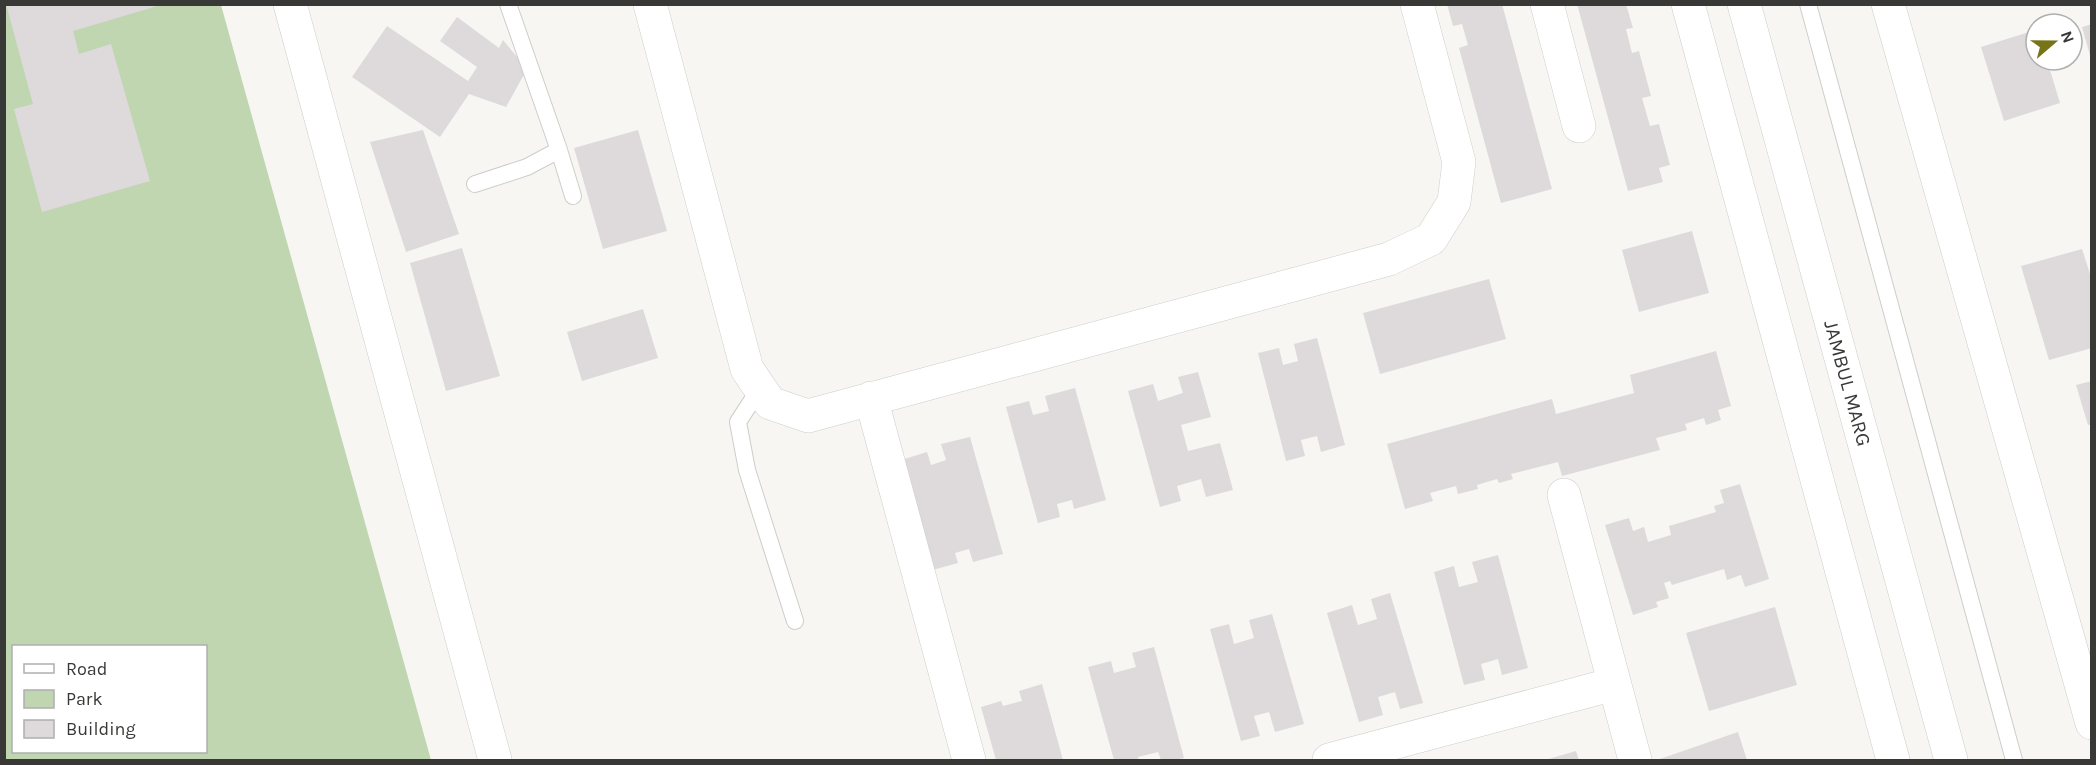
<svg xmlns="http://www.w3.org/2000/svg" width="2096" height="765" font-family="Karla,sans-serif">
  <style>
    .green { fill: #bfd6b0; fill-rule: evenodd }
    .building { fill: #dedadc }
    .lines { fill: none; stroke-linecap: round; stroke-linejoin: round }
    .service-casing { stroke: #cecdc9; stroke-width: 18 }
    .minor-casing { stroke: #cecdc9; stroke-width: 34 }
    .tertiary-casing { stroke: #cecdc9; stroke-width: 34 }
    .secondary-casing { stroke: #cecdc9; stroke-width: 34 }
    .service { stroke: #fff; stroke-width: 16 }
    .minor { stroke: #fff; stroke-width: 33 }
    .tertiary { stroke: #fff; stroke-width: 33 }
    .secondary { stroke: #fff; stroke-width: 33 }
    .labels { text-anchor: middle; stroke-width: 6; stroke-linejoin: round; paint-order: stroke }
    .street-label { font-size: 20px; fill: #383836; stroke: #fff }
  </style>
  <rect width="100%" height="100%" fill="#f7f6f2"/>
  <!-- green -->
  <path class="green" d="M4 5H221L431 760H5ZM14 646H206V752H14Z"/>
  <!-- building -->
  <path class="building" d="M6 4H164L73 31 79 54 111 44 150 181 42 212 14 109 33 104Z
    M1447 4H1502L1552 189 1501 203 1459 48 1468 45 1462 24 1453 26Z
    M1577 4H1626L1633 28 1626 29 1632 53 1639 51 1651 96 1642 98 1650 126 1659 124 1670 165 1659 168 1663 182 1628 191Z
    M457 17 499 48 503 40 527 69 506 107 469 94 440 137 352 77 387 26 468 81 477 67 440 41Z
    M2092 24V59H2091L2082 27Z
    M2036 30V60H2047L2060 103 2004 121 1981 47Z
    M423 130 459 234 406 252 370 142Z
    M638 130 667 231 603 249 574 148Z
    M1692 231 1709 293 1639 312 1622 250Z
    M462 248 500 376 446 391 410 263Z
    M2082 249 2092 280V348L2049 360 2021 266Z
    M1489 279 1506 339 1380 374 1363 313Z
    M643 309 658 358 582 381 567 332Z
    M1317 338 1345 445 1321 452 1317 436 1301 440 1305 456 1286 461 1258 353 1279 348 1283 365 1298 361 1294 344Z
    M1716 351 1731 406 1718 410 1721 420 1706 425 1704 418 1685 424 1687 430 1656 438 1660 450 1562 476 1558 462 1511 474 1513 479 1499 483 1497 479 1477 485 1478 489 1458 494 1456 486 1430 493 1433 501 1405 509 1387 444 1552 399 1556 414 1634 393 1630 375Z
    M1198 372 1211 417 1181 425 1188 451 1220 443 1233 490 1206 497 1201 479 1177 486 1181 501 1160 507 1128 391 1153 384 1158 401 1183 393 1178 377Z
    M2092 381V424L2088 425 2076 385Z
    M1075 388 1106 500 1074 509 1072 500 1057 504 1060 517 1038 523 1006 407 1029 401 1033 415 1049 411 1045 396Z
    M970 437 1003 554 973 562 969 549 955 553 958 563 929 571 898 461 927 452 931 465 946 460 941 444Z
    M1740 484 1769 579 1745 587 1741 575 1727 580 1724 569 1672 585 1670 581 1664 583 1669 598 1656 602 1658 607 1633 615 1605 525 1629 518 1633 531 1644 527 1648 542 1671 535 1669 526 1716 512 1714 506 1724 503 1720 490Z
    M1498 555 1528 668 1502 675 1498 659 1481 664 1485 680 1464 685 1434 572 1454 566 1459 587 1478 582 1472 562Z
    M1390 593 1423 703 1400 709 1395 692 1378 697 1383 715 1359 722 1327 613 1352 605 1358 625 1377 619 1371 599Z
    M1775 607 1797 685 1709 711 1686 633Z
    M1272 614 1304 724 1275 732 1269 712 1254 716 1260 736 1241 741 1210 629 1229 624 1234 644 1254 638 1249 620Z
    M1154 647 1184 758 1174 760H1161L1158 752 1138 757 1139 760H1114L1088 667 1111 661 1114 673 1136 667 1132 653Z
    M1042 684 1063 760H996L981 707 1001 701 1003 706 1022 701 1019 691Z
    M1738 732 1747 760H1657Z
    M1576 751 1579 760H1545Z"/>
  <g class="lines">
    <defs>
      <path id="service" d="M1808 4 2014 760
        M559 150 573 196
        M475 184 527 167 559 150 508 4
        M760 388 738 422 747 470 795 621"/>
      <path id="minor" d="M650 4 747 369 770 403 808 416 1389 259 1431 239 1454 202 1459 162 1417 4
        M1547 4 1579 126
        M1888 4 2092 723
        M871 398 969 760
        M1564 495 1635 760
        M1329 760 1614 684"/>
      <path id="tertiary" d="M290 4 495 760"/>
      <g id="secondary">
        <path d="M1688 4 1893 760"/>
        <path id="s1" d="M1744 4 1951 760"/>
      </g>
    </defs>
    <!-- service casing -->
    <use href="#service" class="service-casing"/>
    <!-- minor casing -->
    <use href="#minor" class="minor-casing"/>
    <!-- tertiary casing -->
    <use href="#tertiary" class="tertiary-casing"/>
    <!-- secondary casing -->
    <use href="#secondary" class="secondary-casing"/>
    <!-- service -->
    <use href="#service" class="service"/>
    <!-- minor -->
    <use href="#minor" class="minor"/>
    <!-- tertiary -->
    <use href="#tertiary" class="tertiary"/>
    <!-- secondary -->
    <use href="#secondary" class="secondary"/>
  </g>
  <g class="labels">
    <!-- street labels -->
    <g class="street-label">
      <text dy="7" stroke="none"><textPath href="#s1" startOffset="393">JAMBUL MARG</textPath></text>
    </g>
  </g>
  <!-- border -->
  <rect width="2096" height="765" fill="none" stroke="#383836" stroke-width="12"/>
  <!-- legend -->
  <rect x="12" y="645" width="195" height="108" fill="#ffffff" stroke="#afafaf" stroke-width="1.5"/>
  <rect x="24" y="664" width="30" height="9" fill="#ffffff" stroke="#afafaf" stroke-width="1.5"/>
  <text x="66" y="675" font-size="18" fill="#383836">Road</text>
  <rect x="24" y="690" width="30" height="18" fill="#bfd6b0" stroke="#afafaf" stroke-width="1.5"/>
  <text x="66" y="705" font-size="18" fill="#383836">Park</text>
  <rect x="24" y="720" width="30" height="18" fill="#dedadc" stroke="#afafaf" stroke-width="1.5"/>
  <text x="66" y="735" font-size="18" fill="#383836">Building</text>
  <!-- north arrow -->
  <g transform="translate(2054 42) rotate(70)"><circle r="28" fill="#ffffff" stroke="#afafaf" stroke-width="1.5"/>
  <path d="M0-4.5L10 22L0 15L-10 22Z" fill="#777418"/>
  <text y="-9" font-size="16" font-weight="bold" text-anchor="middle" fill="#383836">N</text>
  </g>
</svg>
